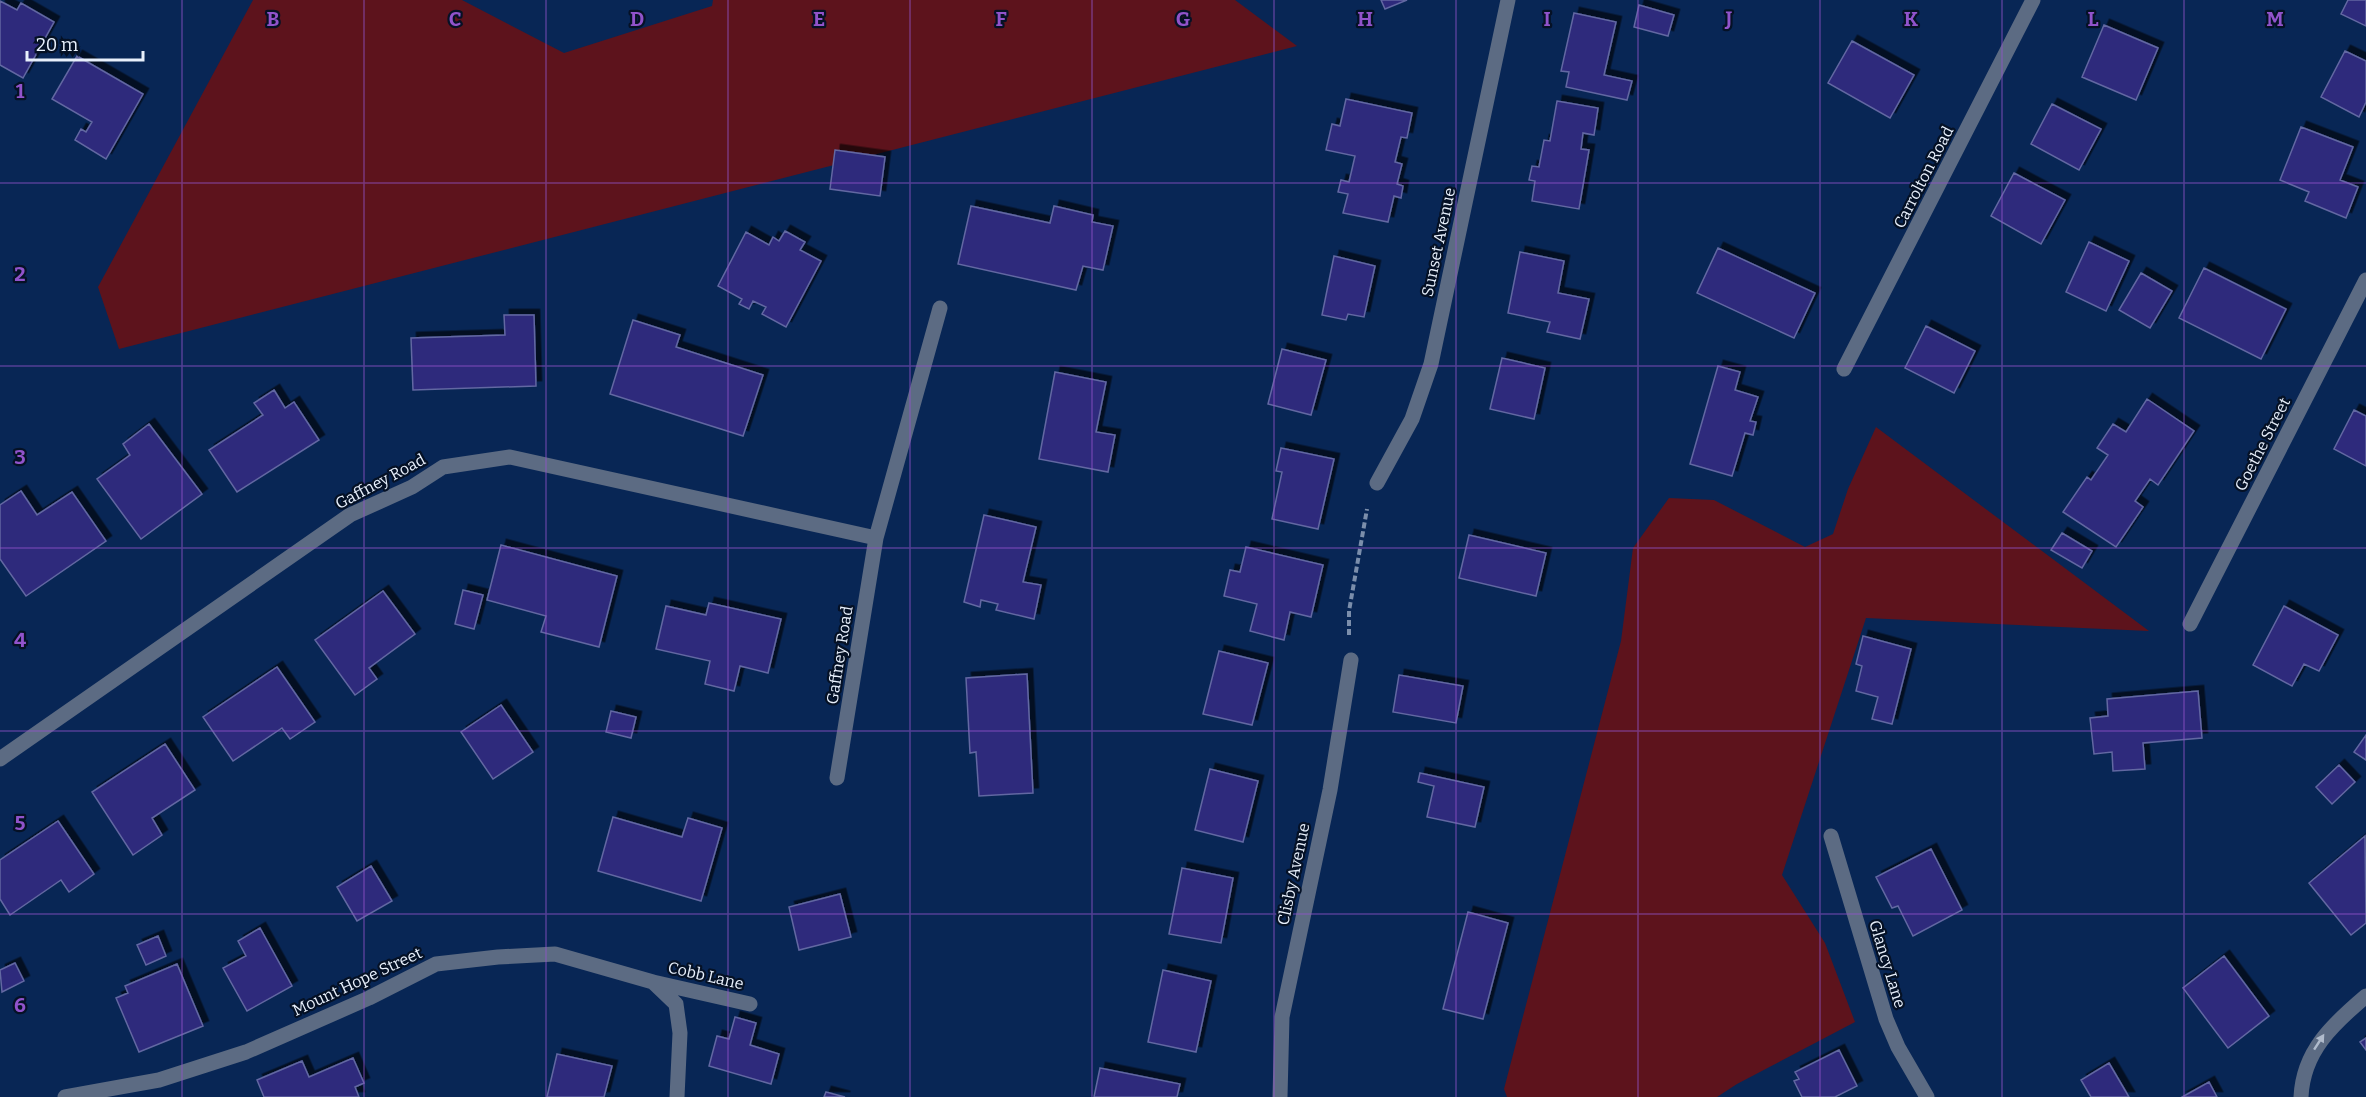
<svg xmlns="http://www.w3.org/2000/svg" width="2366" height="1097" font-family="Bitter,serif">
  <style>
    .green { fill: #5d131c }
    .building { fill: #2e2a7b; stroke: #6267a2; stroke-width: 1.5; filter: url(#shadow) }
    .lines { fill: none; stroke-linecap: round; stroke-linejoin: round }
    .path { stroke: #7b8eab; stroke-width: 4; stroke-dasharray: 6 3; stroke-linecap: butt }
    .street { stroke: #5c6b83; stroke-width: 15 }
    .oneway { fill: #b0bbcc }
    .grid { fill: none; stroke: #9153cb; stroke-width: 1.5; stroke-opacity: 0.55 }
    .labels { text-anchor: middle; stroke-width: 4.5; stroke-linejoin: round; paint-order: stroke }
    .street-label { font-size: 16px; fill: #e8f0fc; stroke: #051125 }
    .grid-label { font-size: 20px; text-anchor: middle; font-weight: bold; fill: #9153cb; stroke: #051125; stroke-width: 4.5; stroke-linejoin: round; paint-order: stroke }
  </style>
  <defs>
    <filter id="shadow"><feDropShadow dx="5.5" dy="-5.5" stdDeviation="0" flood-color="#0009"/></filter>
  </defs>
  <rect width="100%" height="100%" fill="#082655"/>
  <!-- green -->
  <path class="green" d="M253 0H462L564 53 712 6 713 0H1235L1297 46 119 349 98 287Z
    M1876 427 2149 631 1866 618 1782 875 1825 943 1855 1022 1737 1084 1717 1097H1507L1504 1089 1621 641 1633 548 1669 498 1714 500 1805 547 1833 534 1848 489Z"/>
  <!-- building -->
  <path class="building" d="M1381 0H1407L1385 9Z
    M2348 0H2366V26L2341 14Z
    M0 1 17 10 21 3 54 22 23 78 0 65Z
    M1639 5 1674 15 1668 36 1634 27Z
    M1574 13 1616 22 1604 75 1632 81 1627 100 1566 87 1569 72 1561 71Z
    M2104 25 2158 48 2136 100 2082 77Z
    M1852 41 1914 75 1890 118 1828 83Z
    M2345 51 2366 61V102L2359 117 2321 97Z
    M77 56 143 94 106 159 75 140 81 129 86 132 92 122 52 99Z
    M1346 99 1412 113 1407 138 1401 137 1395 162 1402 164 1397 184 1403 186 1401 198 1394 196 1388 222 1343 213 1348 194 1338 192 1341 180 1349 182 1355 156 1326 150 1332 124 1340 126Z
    M1557 101 1598 108 1594 135 1583 133 1581 149 1589 150 1579 209 1532 201 1535 181 1529 180 1532 166 1539 167 1544 140 1550 141Z
    M2052 104 2101 129 2079 170 2031 144Z
    M2301 127 2353 147 2340 180 2358 187 2346 218 2305 201 2309 192 2280 180Z
    M835 150 885 157 880 196 830 189Z
    M2014 173 2065 200 2041 244 1991 216Z
    M971 206 1050 223 1054 206 1093 215 1092 222 1113 226 1103 270 1083 266 1076 290 958 264Z
    M785 231 805 242 800 250 821 261 786 327 762 314 766 307 753 301 749 309 739 304 742 299 718 286 746 232 769 245 773 237 779 241Z
    M2089 242 2129 261 2106 311 2066 292Z
    M1718 248 1815 293 1794 338 1697 293Z
    M1520 252 1564 261 1558 293 1589 299 1580 339 1547 332 1550 322 1508 313Z
    M1334 256 1375 266 1364 317 1348 314 1346 320 1322 315Z
    M2204 268 2286 309 2261 359 2179 318Z
    M2141 273 2172 291 2150 328 2119 310Z
    M504 315H534L536 386 413 390 411 338 505 335Z
    M633 320 680 335 676 347 763 375 743 436 610 394Z
    M1926 326 1975 351 1954 393 1905 368Z
    M1282 349 1326 360 1311 415 1268 404Z
    M1502 358 1545 368 1534 419 1490 409Z
    M1718 366 1740 372 1735 390 1758 397 1750 421 1756 422 1753 435 1745 433 1732 476 1690 464Z
    M1055 372 1106 382 1096 432 1115 435 1108 472 1039 459Z
    M274 390 285 408 294 402 319 440 237 492 209 450 263 415 254 403Z
    M2147 399 2194 431 2158 485 2150 479 2135 501 2143 507 2116 547 2063 512 2087 477 2091 480 2108 455 2097 448 2113 424 2126 432Z
    M2354 410 2366 416V466L2334 449Z
    M149 424 202 494 141 539 97 479 130 455 123 444Z
    M1281 448 1334 459 1318 529 1272 519 1282 472 1276 471Z
    M21 491 37 515 72 492 106 541 26 596 0 559V505Z
    M984 515 1036 527 1023 582 1041 585 1034 619 996 610 998 604 981 600 980 607 964 602Z
    M2062 533 2092 551 2082 568 2051 550Z
    M1469 535 1546 553 1536 596 1459 578Z
    M501 545 617 576 599 647 541 632 546 616 487 600Z
    M1246 547 1323 565 1311 617 1290 612 1284 640 1250 631 1257 604 1224 596 1230 570 1240 572Z
    M463 590 483 595 474 629 455 624Z
    M383 591 415 634 369 668 377 679 355 695 315 640Z
    M709 603 781 619 768 673 740 666 734 691 705 684 710 661 656 649 666 606 706 615Z
    M2284 606 2338 635 2319 671 2304 664 2292 686 2253 665Z
    M1863 636 1911 649 1892 724 1872 719 1878 697 1856 691 1862 666 1856 664Z
    M1219 651 1268 663 1252 725 1203 714Z
    M277 667 315 722 290 739 282 728 233 761 203 717Z
    M1027 674 1033 793 979 796 976 752 970 753 966 678Z
    M1399 675 1463 686 1456 723 1393 712Z
    M2198 691 2202 738 2143 743 2145 769 2113 771 2112 752 2094 754 2090 718 2108 716 2107 699Z
    M501 705 533 752 493 779 461 732Z
    M611 711 636 717 631 738 606 732Z
    M2366 735V760L2354 752Z
    M165 744 195 790 152 818 162 835 133 855 92 792Z
    M2339 765 2355 782 2332 804 2316 787Z
    M1210 769 1258 781 1243 842 1195 830Z
    M1420 773 1484 787 1475 827 1427 817 1434 786 1418 782Z
    M613 817 682 837 688 818 722 828 701 901 598 871Z
    M58 821 94 874 69 892 61 880 10 915 0 899V860Z
    M2365 836 2366 923 2351 935 2309 883Z
    M1931 849 1962 910 1913 936 1898 906 1892 908 1876 877Z
    M371 866 392 901 357 921 337 887Z
    M1182 868 1233 878 1221 943 1169 934Z
    M840 894 851 937 799 950 789 907Z
    M1468 912 1508 923 1483 1019 1443 1009Z
    M260 928 292 986 247 1011 223 968 246 956 238 941Z
    M158 936 166 956 146 965 137 945Z
    M2224 956 2269 1016 2228 1048 2183 988Z
    M15 963 24 981 2 992 0 970Z
    M177 964 203 1026 139 1052 116 998 128 993 125 986Z
    M1163 970 1211 981 1196 1052 1148 1042Z
    M735 1017 756 1023 750 1045 779 1054 771 1084 709 1066 717 1036 729 1039Z
    M2366 1038V1050L2360 1042Z
    M1839 1050 1857 1086 1835 1097H1802L1794 1081 1799 1079 1795 1072Z
    M557 1054 612 1066 604 1097H547Z
    M353 1058 364 1083 355 1087 359 1097H264L257 1080 302 1061 309 1077Z
    M2109 1063 2129 1097H2091L2081 1080Z
    M1100 1068 1180 1084 1177 1097H1094Z
    M2209 1082 2217 1097H2182Z
    M826 1092 845 1097H824Z"/>
  <g class="lines">
    <!-- path -->
    <path class="path" d="M1349 635V611L1367 509"/>
    <!-- street -->
    <path class="street" d="M1844 369 2033 0
      M1377 483 1412 419 1431 364 1508 0
      M2190 624 2366 280
      M0 759 350 515 412 487 443 467 510 457 876 538
      M837 778 876 538 940 308
      M1831 836 1886 1019 1898 1047 1927 1097
      M653 982 750 1004
      M65 1097 159 1080 246 1052 369 998 436 964 498 957 555 954 653 982 676 1004 680 1033 677 1097
      M1280 1097 1282 1017 1330 790 1351 660
      M2301 1097C2303 1051 2333 1024 2366 996"/>
  </g>
  <!-- one-way arrows -->
  <defs><path id="oneway-solid" d="M-6-.8H1V-3.2L6.5 0L1 3.2V.8H-6Z" transform="scale(1.5)"/></defs>
  <use class="oneway" href="#oneway-solid" transform="translate(2319 1042) rotate(-57)"/>
  <!-- grid -->
  <path class="grid" d="M182 0V1097M364 0V1097M546 0V1097M728 0V1097M910 0V1097M1092 0V1097M1274 0V1097M1456 0V1097M1638 0V1097M1820 0V1097M2002 0V1097M2184 0V1097M0 183H2366M0 366H2366M0 548H2366M0 731H2366M0 914H2366"/>
  <g class="labels">
    <!-- street labels -->
    <g class="street-label">
      <text transform="translate(1923 177) rotate(-63)" y="6">Carrolton Road</text>
      <text transform="translate(1438 242) rotate(-78)" y="6">Sunset Avenue</text>
      <text transform="translate(2262 444) rotate(-63)" y="6">Goethe Street</text>
      <text transform="translate(380 481) rotate(-28)" y="6">Gaffney Road</text>
      <text transform="translate(839 655) rotate(-81)" y="6">Gaffney Road</text>
      <text transform="translate(1293 874) rotate(-78)" y="6">Clisby Avenue</text>
      <text transform="translate(1888 964) rotate(73)" y="6">Glancy Lane</text>
      <text transform="translate(706 975) rotate(13)" y="6">Cobb Lane</text>
      <text transform="translate(357 981) rotate(-25)" y="6">Mount Hope Street</text>
    </g>
  </g>
  <g class="grid-label">
    <text x="273" y="26">B</text>
    <text x="455" y="26">C</text>
    <text x="637" y="26">D</text>
    <text x="819" y="26">E</text>
    <text x="1001" y="26">F</text>
    <text x="1183" y="26">G</text>
    <text x="1365" y="26">H</text>
    <text x="1547" y="26">I</text>
    <text x="1729" y="26">J</text>
    <text x="1911" y="26">K</text>
    <text x="2093" y="26">L</text>
    <text x="2275" y="26">M</text>
    <text x="20" y="98">1</text>
    <text x="20" y="281">2</text>
    <text x="20" y="464">3</text>
    <text x="20" y="647">4</text>
    <text x="20" y="830">5</text>
    <text x="20" y="1012">6</text>
  </g>
  <!-- scale -->
  <path d="M27 51v9h116v-9" fill="none" stroke="#e8f0fc" stroke-width="3"/>
  <text x="36" y="51" font-size="18" fill="#e8f0fc" stroke="#051125" stroke-width="4.5" paint-order="stroke">20 m</text>
</svg>
